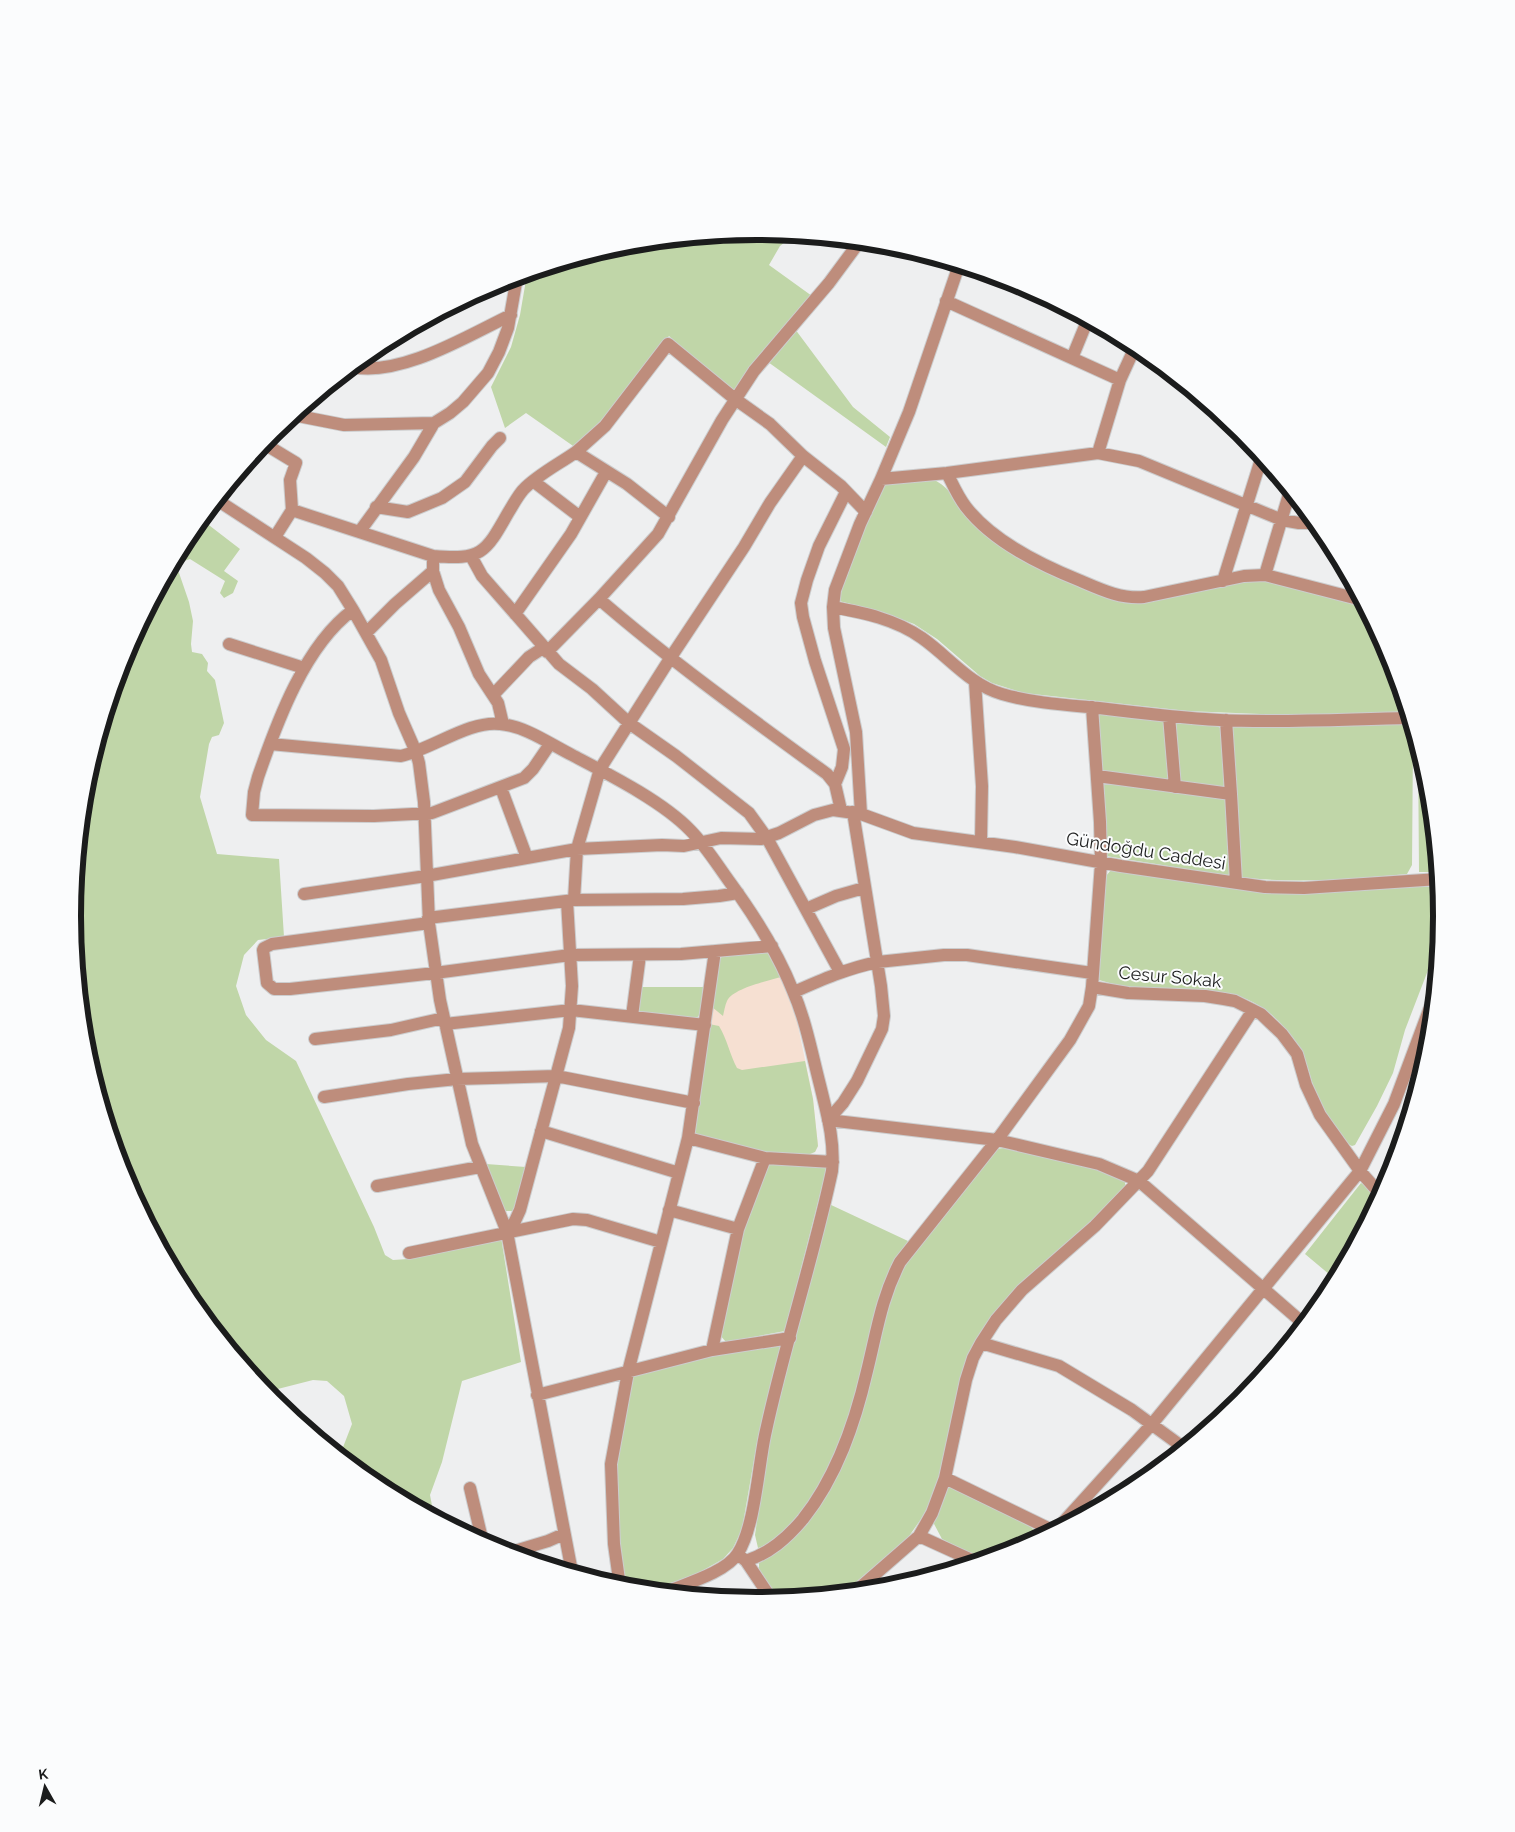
<svg xmlns="http://www.w3.org/2000/svg" width="1515" height="1832" font-family="Raleway,sans-serif">
  <style>
    .education { fill: #f6e0d2 }
    .green { fill: #c0d6a8 }
    .lines { fill: none; stroke-linecap: round; stroke-linejoin: round }
    .minor-casing { stroke: #cccdce; stroke-width: 14 }
    .minor { stroke: #be8d7c; stroke-width: 12 }
    .labels { text-anchor: middle; stroke-width: 4; stroke-linejoin: round; paint-order: stroke }
    .street-label { font-size: 18px; fill: #1b1c1c; stroke: #fbfcfd }
    .rim { fill: none; stroke: #1b1c1c; stroke-width: 6 }
  </style>
  <rect width="100%" height="100%" fill="#eeeff0"/>
  <!-- education -->
  <path class="education" d="M718 962 781 977 797 1021 813 1099 818 1146 815 1152 697 1136Z"/>
  <!-- green -->
  <path class="green" d="M758 231 794 235 780 246 769 265 812 296 734 394 669 336 616 404 576 448 526 413 505 428 491 387 511 347 520 315 527 274 624 244Z
    M795 329 853 407 890 437 886 447 768 362Z
    M932 479C953 487 960 511 976 526L1108 597 1122 602 1141 604 1212 587 1259 580 1288 584 1365 606 1390 654 1408 713 1285 715 1187 711 1024 693 992 683 980 676 937 639 914 624 882 612 839 601C845 562 864 521 883 487L887 483Z
    M201 519 240 549 224 571 238 581 233 593 224 598 220 593 225 581 190 559 181 562 178 570 189 602 193 621 191 644 192 652 202 654 208 663 207 671 215 680 224 723 219 735 212 737 209 744 200 797 217 854 279 859 284 937 258 940 244 955 236 986 246 1015 266 1040 296 1061 374 1227 385 1255 393 1260 408 1259 501 1237 521 1362 462 1381 442 1462 430 1495 434 1516 377 1485 340 1455 352 1424 344 1396 327 1381 313 1380 266 1392 199 1310 190 1291 178 1273 172 1267 125 1178 86 1049 73 916 86 782 125 654 188 535Z
    M1098 713 1165 721 1169 781 1100 772Z
    M1409 722 1413 741 1412 865 1407 874C1352 879 1296 884 1240 877L1231 723Z
    M1176 723H1208L1221 728 1225 780 1223 788 1181 783Z
    M1418 746 1429 783 1438 872H1419Z
    M1103 780 1225 798 1231 876 1106 856Z
    M1111 870 1202 883 1440 887 1442 916 1440 939 1405 1030 1393 1073 1377 1106 1355 1145 1352 1146 1348 1144C1336 1129 1324 1113 1317 1096 1310 1079 1308 1061 1298 1046 1244 961 1178 1005 1099 980L1104 883 1106 876Z
    M768 949 781 977C768 981 733 988 727 1001 725 1005 724 1012 723 1016L712 1007 718 962 723 955Z
    M639 987H703L701 1013 695 1020 636 1012Z
    M709 1024 719 1026C727 1039 730 1055 737 1068L742 1070 805 1061 813 1099 818 1146 815 1152 805 1156H783L694 1134Z
    M1431 1031 1429 1050 1422 1074 1417 1070 1429 1032Z
    M1011 1147 1101 1170 1125 1181V1189L979 1336 940 1479 932 1499 921 1519 907 1539 843 1593 777 1599 759 1572V1560L825 1496 886 1307 902 1265 996 1149Z
    M768 1163 827 1167 785 1331 726 1342 719 1334 742 1229Z
    M486 1164 526 1167 514 1208 512 1211H505Z
    M1361 1183 1370 1189 1378 1201 1336 1280 1305 1254Z
    M829 1204 908 1241 893 1264C872 1338 835 1519 758 1548L755 1535 768 1445Z
    M781 1345 758 1437 742 1529 733 1548 723 1559 693 1576 651 1589 643 1590 624 1588 618 1556 614 1464 630 1375 721 1353Z
    M948 1486 1030 1526 1037 1533 1025 1546 1019 1549 983 1560 942 1539 933 1522Z"/>
  <g class="lines">
    <defs>
      <path id="minor" d="M946 301 1120 380
        M1072 358 1088 319
        M352 367C401 377 467 336 511 315
        M293 415 344 425 434 423
        M263 443 296 463 290 480 292 510 275 537
        M576 452 605 426 668 344 735 399 770 424 803 456 841 486 866 512
        M1098 453 1120 380 1136 345
        M947 473C953 485 958 497 966 507 993 542 1041 565 1081 581 1102 590 1121 599 1144 597L1244 576 1265 575 1362 600
        M881 479 947 473 1098 453 1139 461 1282 520 1299 523H1317
        M533 481 580 517
        M217 500 306 558 325 573 338 586 353 610 381 660 399 713 416 752 419 763 424 802 429 923 440 1000 472 1144 507 1232 572 1572
        M376 507 408 512 442 498 465 482 492 446 500 438
        M292 510 433 556C481 560 485 554 508 513 513 505 517 497 523 490 537 475 559 464 576 452L627 484 669 517
        M360 531 414 457 434 423 450 413 463 402 488 373 499 352 508 328 517 277
        M433 556V571L439 590 459 627 479 674 498 703 503 724
        M471 556 482 576 559 664 592 689 629 723 676 756 749 813 767 838 840 972
        M1265 575 1290 491
        M1223 581 1262 456
        M599 599C672 662 750 718 827 774L835 784 841 810
        M833 607C864 613 895 619 922 638 949 657 970 685 1002 694 1033 703 1067 705 1099 708 1139 713 1180 718 1220 720 1283 723 1347 719 1410 718
        M353 610C305 645 277 722 258 777L254 792 252 815 374 816 432 813 524 778 533 769 550 744
        M515 614 571 534 606 472
        M366 633 395 604 433 571
        M229 644 304 668
        M547 652 599 599 658 534 722 420 754 371 829 283 860 241
        M975 682 982 786 981 841
        M493 695 529 657 543 648
        M1169 716 1175 787
        M1226 720 1231 794
        M270 744 401 756C432 749 470 720 500 724 525 726 550 744 572 755 608 774 662 801 690 830 705 845 716 863 729 881 754 915 777 951 793 991 806 1021 812 1054 820 1085 827 1114 835 1141 832 1171 813 1260 784 1346 765 1435 758 1468 755 1526 738 1553 727 1572 685 1584 666 1592
        M1097 776 1231 794 1236 882
        M835 784 842 767 844 749 815 661 803 617 801 603 807 580 819 546 846 492
        M501 788 527 858
        M861 814 856 732 834 628 833 607 835 590 860 524 881 479 909 412 959 265
        M304 894 426 876 577 849 662 845 684 846 721 838 761 839 779 833 814 815 833 810 861 814 913 833 1015 847 1121 866 1265 887 1304 888 1439 879
        M574 900 577 849 600 769 671 657 744 547 770 503 803 456
        M806 909 836 896 864 888
        M428 918 574 900 683 899 719 896 738 893
        M429 923 272 944 264 948 263 950 267 983 274 989H290L435 973 570 955 681 954 772 946
        M1092 987 1128 993 1205 996 1224 999 1235 1001 1261 1014 1282 1034 1297 1054 1306 1085 1320 1115 1360 1171 1381 1195
        M794 992C821 980 848 968 878 962L944 955H967L1092 973
        M632 1016 640 955
        M445 1024 571 1010 705 1025
        M315 1039 391 1030 444 1018
        M324 1097 408 1084 457 1079 556 1076 694 1103
        M828 1120 997 1140 1099 1164 1139 1181 1304 1324
        M828 1120 843 1103 857 1081 882 1029 884 1016 881 986 853 812
        M541 1131 679 1173
        M688 1138 765 1158 833 1162
        M377 1186 480 1167
        M669 1210 738 1229
        M507 1232 515 1221 520 1210 569 1028 572 986 567 901
        M409 1253 573 1219 587 1220 661 1242
        M712 1350 738 1229 765 1158
        M537 1395 712 1350 790 1338
        M1184 1448 1132 1410 1059 1366 981 1343 996 1320 1022 1290 1095 1226 1148 1171 1253 1010
        M945 1478 1054 1531
        M470 1488 483 1543
        M1057 1529 1152 1424 1360 1171 1394 1104 1435 994
        M919 1536 976 1562
        M508 1553 548 1541 564 1534
        M740 1556 746 1561 772 1600
        M746 1561C770 1553 787 1538 803 1519 837 1476 855 1423 867 1371 877 1331 881 1299 900 1262L997 1140 1070 1040 1089 1006 1092 987 1101 863 1100 822 1092 707
        M620 1587 614 1544 611 1464 628 1372 688 1138 715 951
        M856 1591 919 1536 932 1513 945 1478 966 1380 973 1358 981 1343"/>
    </defs>
    <!-- minor casing -->
    <use href="#minor" class="minor-casing"/>
    <!-- minor -->
    <use href="#minor" class="minor"/>
  </g>
  <g class="labels">
    <!-- street labels -->
    <g class="street-label">
      <text transform="translate(1146 851) rotate(9)" y="6">Gündoğdu Caddesi</text>
      <text transform="translate(1170 977) rotate(5)" y="6">Cesur Sokak</text>
    </g>
  </g>
  <!-- crop -->
  <path d="M0 0H1515V1832H0ZM81 916a676 676 0 1 1 1352 0a676 676 0 1 1-1352 0Z" fill="#fbfcfd" fill-rule="evenodd"/>
  <path class="rim" d="M81 916a676 676 0 1 1 1352 0a676 676 0 1 1-1352 0Z"/>
  <!-- north arrow -->
  <g transform="translate(45 1787) rotate(352)" stroke="#fbfcfd" stroke-width="4" paint-order="stroke">
  <path d="M0-4L9 19L0 12L-9 19Z" fill="#1b1c1c"/>
  <text y="-8" font-size="14" font-weight="bold" text-anchor="middle" fill="#1b1c1c">K</text>
  </g>
</svg>
